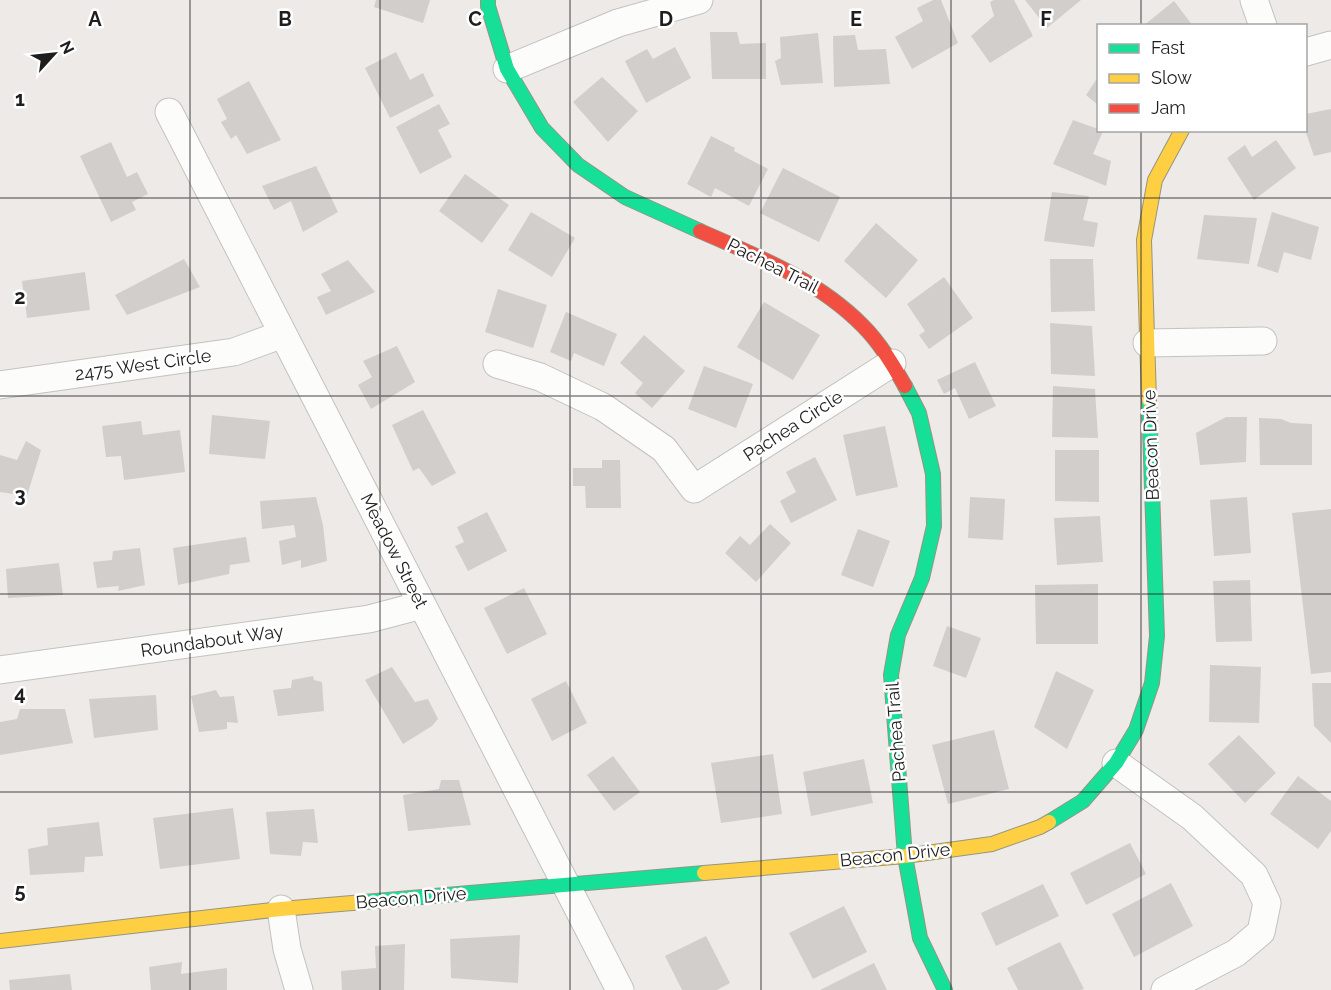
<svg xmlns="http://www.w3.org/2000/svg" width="1331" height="990" font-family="Raleway,sans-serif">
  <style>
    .building { fill: #d2cecc }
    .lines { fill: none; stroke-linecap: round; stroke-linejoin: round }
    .street-casing { stroke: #c4c2c1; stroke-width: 29 }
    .fast-casing { stroke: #979580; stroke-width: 16 }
    .slow-casing { stroke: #979580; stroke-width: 16 }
    .jam-casing { stroke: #979580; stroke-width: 16 }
    .street { stroke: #fcfcfb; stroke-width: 27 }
    .fast { stroke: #16e098; stroke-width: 14 }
    .slow { stroke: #ffcf43; stroke-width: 14 }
    .jam { stroke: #f24e42; stroke-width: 14 }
    .grid { fill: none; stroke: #1e1e1e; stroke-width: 1.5; stroke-opacity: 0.55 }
    .labels { text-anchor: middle; stroke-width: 5; stroke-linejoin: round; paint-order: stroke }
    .street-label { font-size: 18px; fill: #1e1e1e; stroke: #fff }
    .grid-label { font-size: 20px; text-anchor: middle; font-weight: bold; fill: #1e1e1e; stroke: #fff; stroke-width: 5; stroke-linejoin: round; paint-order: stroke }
  </style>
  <rect width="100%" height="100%" fill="#edeae7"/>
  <!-- building -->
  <path class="building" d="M376 0H430L423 23 374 7Z
    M933 0H941L958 43 912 69 895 37 923 21 917 8Z
    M994 0H1014L1033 36 990 63 971 36 994 16 990 2Z
    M1025 0H1081L1047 28Z
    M1174 1 1193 26H1143Z
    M710 32H737L740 44 766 43V79H712Z
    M818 33 823 83 781 85 775 61 781 58 780 37Z
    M855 35 858 50 886 49 890 84 834 87 833 36Z
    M675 47 691 78 646 103 625 61 647 49 653 59Z
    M396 52 410 80 423 73 434 96 390 118 365 68Z
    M602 77 638 111 608 142 573 102Z
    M1098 77V105L1086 95Z
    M249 81 281 140 247 154 236 135 231 139 221 122 227 119 217 99Z
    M439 104 450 124 438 130 452 157 420 174 396 127Z
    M1331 109V152L1314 156 1305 130 1306 114Z
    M1073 120 1098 129V130L1103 131 1093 154 1111 161 1106 186 1053 164Z
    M711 136 735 148 734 151 768 169 749 206 715 188 711 197 687 184Z
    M1276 140 1296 168 1254 200 1227 158 1245 145 1252 157Z
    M111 142 127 177 137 172 148 194 132 202 136 210 111 222 80 156Z
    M316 166 338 212 303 232 291 201 274 210 262 186Z
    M783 168 840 197 819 242 760 213Z
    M465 174 509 205 482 243 439 211Z
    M1052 192 1089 196 1083 220 1098 223 1094 247 1044 241Z
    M531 212 575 238 552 277 508 250Z
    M1272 212 1319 227 1311 260 1284 252 1278 273 1257 266Z
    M1204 215 1257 218 1249 264 1197 259Z
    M876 223 918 260 886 298 844 261Z
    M184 259 200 287 127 315 115 295Z
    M1050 259H1093L1095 311 1051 312Z
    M348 260 375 292 326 315 317 297 331 291 321 274Z
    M85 272 90 310 27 318 22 281Z
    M944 277 973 318 929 349 919 335 925 331 907 304Z
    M498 289 547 305 533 348 485 332Z
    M764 302 820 335 793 380 737 347Z
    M566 312 617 334 604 366 574 353 571 361 550 352Z
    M1050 323 1092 326 1095 376 1051 374Z
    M644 335 685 371 652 408 635 393 643 383 620 363Z
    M397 346 415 382 371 409 358 385 372 377 363 361Z
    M975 362 996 406 969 419 955 388 944 394 937 380Z
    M704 366 753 384 736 428 688 409Z
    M1053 386 1095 389 1098 438 1052 437Z
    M423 410 456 473 432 486 419 468 413 471 392 425Z
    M212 415 270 421 265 459 209 454Z
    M1226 417H1247L1246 462 1200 465 1196 433Z
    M1259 418 1281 419 1291 423 1312 424V465H1260Z
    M141 421 143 435 180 430 185 472 124 480 121 456 106 457 102 426Z
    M885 426 898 487 856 496 843 435Z
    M26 441 41 450 27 496 0 492V455L17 460Z
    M1055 450H1099V502L1055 501Z
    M815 457 837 500 791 523 780 501 796 492 786 472Z
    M602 460H620L621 508H586L585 486H573V468H602Z
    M316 497 323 525 327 561 301 568V560L282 565 279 541 296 537 294 525 262 529 260 501Z
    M970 497 1005 499 1003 540 968 538Z
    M1247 497 1251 553 1214 556 1210 500Z
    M1331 509V672L1311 674 1292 513Z
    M487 512 507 551 468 571 455 546 464 542 457 527Z
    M1100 516 1103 562 1057 565 1054 518Z
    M770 524 791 543 756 582 725 553 740 536 750 545Z
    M858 529 890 541 873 587 841 575Z
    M246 537 250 562 230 565 229 574 178 585 173 548Z
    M140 548 145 585 118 591 119 586 97 588 93 562 112 560 113 551Z
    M59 563 63 595 8 598 6 569Z
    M1250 580 1252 641 1216 642 1213 581Z
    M1098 584V644H1036L1035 585Z
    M524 588 547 634 507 654 484 608Z
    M947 626 981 638 966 678 933 666Z
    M1210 665 1261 667 1259 723 1209 722Z
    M392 667 415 702 428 699 438 719 432 726 403 744 365 680Z
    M1056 671 1094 690 1067 749 1034 727Z
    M313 676 314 680 322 682 324 711 278 716 273 690 291 688 292 680Z
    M566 681 587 723 552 741 531 699Z
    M1312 683H1331V743L1314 726Z
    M216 690 220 697 234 696 238 723 227 722V729L199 732 191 696Z
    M156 695 158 730 94 738 89 699Z
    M20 709H65L73 743 0 755V722L17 719Z
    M994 730 1009 789 948 804 932 745Z
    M1239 735 1276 773 1245 803 1208 764Z
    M773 754 782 814 721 823 711 763Z
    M613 756 640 792 614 811 587 775Z
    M864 759 873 803 811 816 803 772Z
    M1298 776 1331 801V831L1318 849 1270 814Z
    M441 780H459L471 825 408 831 403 795 439 789Z
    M233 808 240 859 160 869 153 818Z
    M314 809 318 843 303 842 301 856 270 854 266 812Z
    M99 822 103 856 85 857 84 872 30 875 28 849 48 845 47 828Z
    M1130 843 1146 874 1086 905 1070 873Z
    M1171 883 1193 926 1134 957 1112 914Z
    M1043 884 1059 916 996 946 981 913Z
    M844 906 867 952 813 979 789 933Z
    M520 935 518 983 451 978 450 939Z
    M706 936 730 983 717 990H682L665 956Z
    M1060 942 1084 989 1081 990H1018L1007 968Z
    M405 944 404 990H342L341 971 376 968 375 946Z
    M182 962 181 974 227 968V990H151L149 967Z
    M874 963 887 990H820Z
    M70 974 72 990H10L9 980Z"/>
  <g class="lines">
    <defs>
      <path id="street" d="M1254 0 1263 26
        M1306 52 1331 45
        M507 69 618 23 699 0
        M169 112 620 990
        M1147 343 1263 341
        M497 364 540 377 603 407 664 449 694 489 892 363
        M0 385 234 352 283 334
        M0 670 369 619 422 605
        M1116 763 1192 817 1254 875 1267 903 1261 932 1236 953 1165 990
        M281 909 287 949 299 990"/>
      <path id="fast" d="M488 0V6L507 69 542 128 578 165 625 197 700 231
        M905 386 919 413 933 474 934 526 922 578 898 635 891 675 905 856 920 938 945 990
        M1049 822 1083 801 1116 763 1136 730 1152 683 1157 636 1149 400
        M364 902 704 873"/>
      <path id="slow" d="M1149 400 1144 240 1155 180 1182 130
        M704 873 905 856 992 844 1040 827 1049 822
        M0 941 281 909 364 902"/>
      <path id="jam" d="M700 231C757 256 818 280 863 326 880 343 893 365 905 386"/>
    </defs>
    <!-- street casing -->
    <use href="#street" class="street-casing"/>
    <!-- fast casing -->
    <use href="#fast" class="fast-casing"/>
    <!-- slow casing -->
    <use href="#slow" class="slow-casing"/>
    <!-- jam casing -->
    <use href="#jam" class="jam-casing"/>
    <!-- street -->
    <use href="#street" class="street"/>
    <!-- fast -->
    <use href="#fast" class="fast"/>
    <!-- slow -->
    <use href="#slow" class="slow"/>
    <!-- jam -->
    <use href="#jam" class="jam"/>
  </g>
  <!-- grid -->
  <path class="grid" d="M190 0V990M380 0V990M570 0V990M761 0V990M951 0V990M1141 0V26M1141 130V990M0 198H1331M0 396H1331M0 594H1331M0 792H1331"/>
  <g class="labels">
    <!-- street labels -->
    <g class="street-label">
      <text transform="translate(773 266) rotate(27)" y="6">Pachea Trail</text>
      <text transform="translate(143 365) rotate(-8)" y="6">2475 West Circle</text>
      <text transform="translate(793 426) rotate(-33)" y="6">Pachea Circle</text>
      <text transform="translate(1151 445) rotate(-92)" y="6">Beacon Drive</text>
      <text transform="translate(394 551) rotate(63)" y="6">Meadow Street</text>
      <text transform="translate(212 641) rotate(-8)" y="6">Roundabout Way</text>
      <text transform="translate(896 732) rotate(-94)" y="6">Pachea Trail</text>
      <text transform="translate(895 855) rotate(-6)" y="6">Beacon Drive</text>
      <text transform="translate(411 898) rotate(-5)" y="6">Beacon Drive</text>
    </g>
  </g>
  <g class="grid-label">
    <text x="95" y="26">A</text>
    <text x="285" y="26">B</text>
    <text x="475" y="26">C</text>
    <text x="666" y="26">D</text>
    <text x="856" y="26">E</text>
    <text x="1046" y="26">F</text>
    <text x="20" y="106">1</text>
    <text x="20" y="304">2</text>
    <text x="20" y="502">3</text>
    <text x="20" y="700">4</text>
    <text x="20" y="898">5</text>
  </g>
  <!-- legend -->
  <rect x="1097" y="24" width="210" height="108" fill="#ffffff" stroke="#a5a5a5" stroke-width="1.5"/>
  <rect x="1109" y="44" width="30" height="9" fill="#16e098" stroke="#a5a5a5" stroke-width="1.5"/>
  <text x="1151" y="54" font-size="18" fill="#1e1e1e">Fast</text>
  <rect x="1109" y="74" width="30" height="9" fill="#ffcf43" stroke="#a5a5a5" stroke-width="1.5"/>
  <text x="1151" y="84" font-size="18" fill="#1e1e1e">Slow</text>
  <rect x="1109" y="104" width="30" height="9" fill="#f24e42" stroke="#a5a5a5" stroke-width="1.5"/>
  <text x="1151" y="114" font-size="18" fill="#1e1e1e">Jam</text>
  <!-- north arrow -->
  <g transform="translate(54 54) rotate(63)" stroke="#ffffff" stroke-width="4.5" paint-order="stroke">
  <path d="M0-4.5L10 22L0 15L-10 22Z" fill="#1e1e1e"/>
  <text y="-9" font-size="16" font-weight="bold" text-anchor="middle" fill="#1e1e1e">N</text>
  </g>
</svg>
